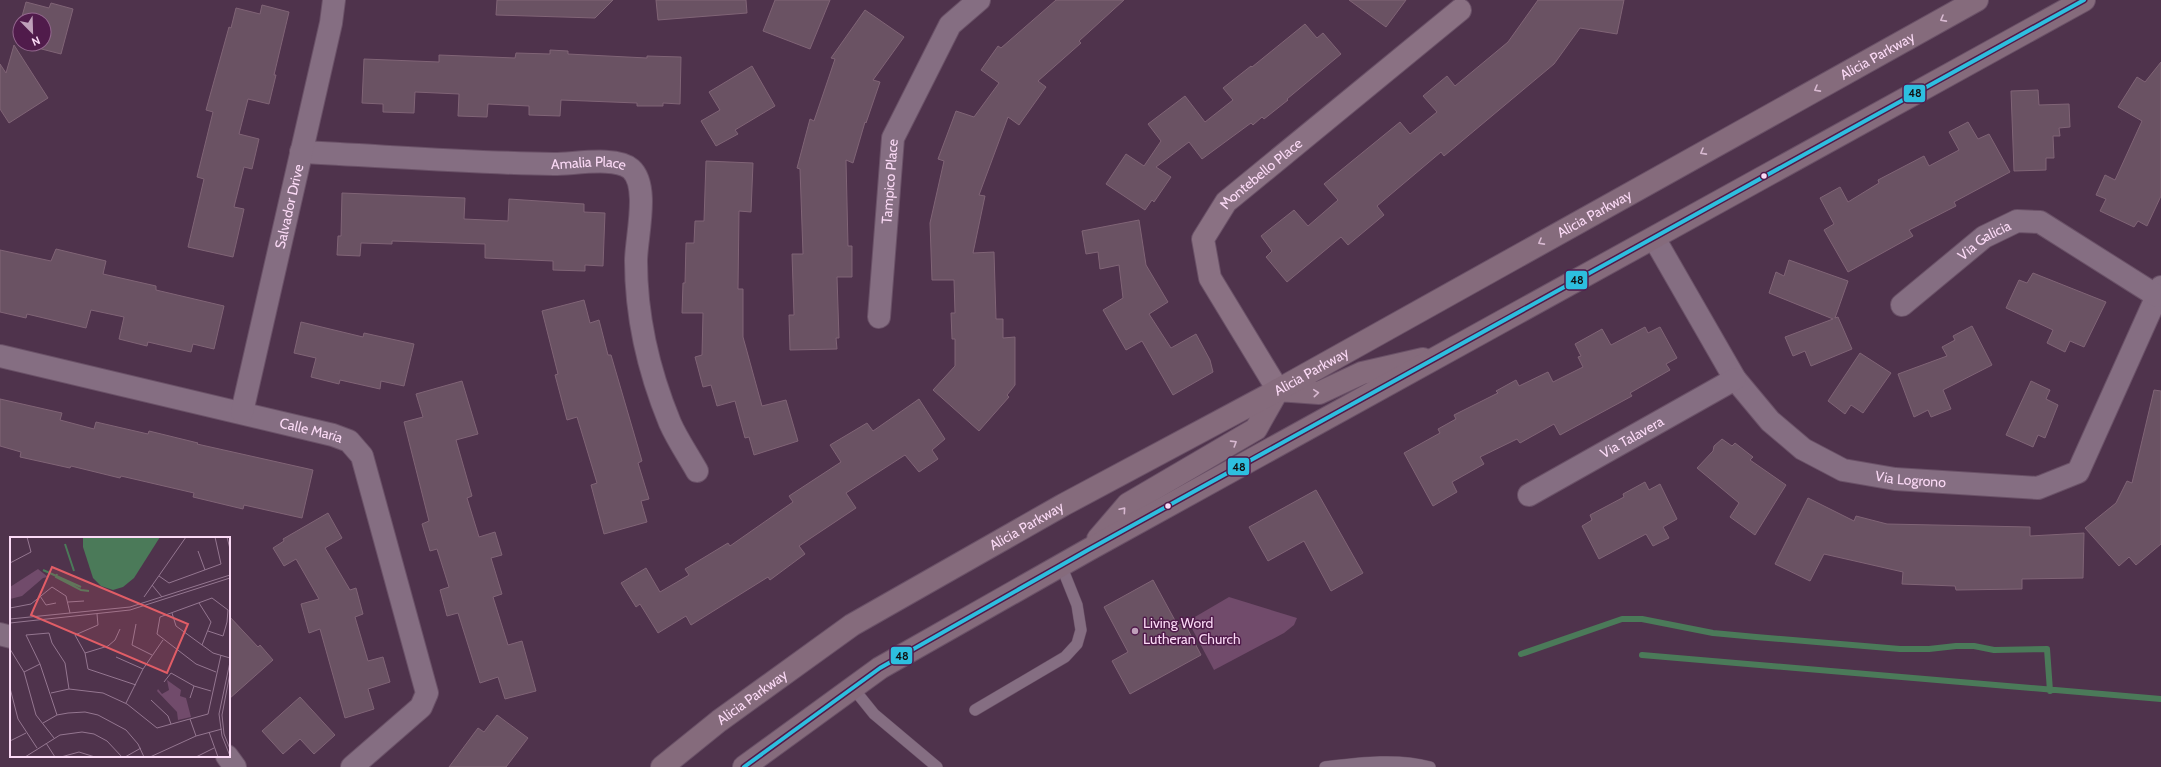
<svg xmlns="http://www.w3.org/2000/svg" width="2161" height="767" font-family="Cabin,sans-serif">
  <style>
    .green { fill: #714b6b }
    .lines { fill: none; stroke-linecap: round; stroke-linejoin: round }
    .stream { stroke: #4b7a59; stroke-width: 6 }
    .building { fill: #6a5263; stroke: #806476 }
    .lane-casing { stroke: #6a5167; stroke-width: 12 }
    .street-casing { stroke: #6a5167; stroke-width: 24 }
    .secondary-casing { stroke: #6a5167; stroke-width: 24 }
    .primary-casing { stroke: #6a5167; stroke-width: 24 }
    .lane { stroke: #856e82; stroke-width: 11 }
    .street { stroke: #856e82; stroke-width: 22 }
    .secondary { stroke: #8a7183; stroke-width: 22 }
    .primary { stroke: #856b7c; stroke-width: 22 }
    .bus-1-casing { stroke: #501b4b; stroke-width: 7 }
    .bus-1 { stroke: #2dbfdf; stroke-width: 4 }
    .oneway { stroke: #d8b9d1 }
    .bus-dot { fill: #fbdaf6; stroke: #501b4b; stroke-width: 1.5 }
    .poi-dot { fill: #bfa0ba; stroke: #501b4b; stroke-width: 1.5 }
    .labels { text-anchor: middle; stroke-width: 3; stroke-linejoin: round; paint-order: stroke }
    .street-label { font-size: 14px; fill: #fbdaf6; stroke: #501b4b }
    .poi-label { font-size: 14px; fill: #fbdaf6; stroke: #501b4b; text-anchor: start }
    .inset-river { fill: none; stroke: #4b7a59; stroke-width: 2 }
    .inset-road { fill: none; stroke: #947690; stroke-width: 1 }
    .view { fill: #e15d66; fill-opacity: 0.15; stroke: #e15d66; stroke-width: 2 }
    .inset-edge { fill: none; stroke: #fbdaf6; stroke-width: 2 }
    .line-badge { stroke: #501b4b; stroke-width: 1.5 }
    .pale-badge-label { font-size: 11px; text-anchor: middle; font-weight: bold; fill: #111 }
  </style>
  <rect width="100%" height="100%" fill="#4f334c"/>
  <!-- green -->
  <path class="green" d="M1229 597 1297 618 1294 625 1284 633 1214 670 1188 621Z"/>
  <g class="lines">
    <!-- stream -->
    <path class="stream" d="M1521 654 1622 619H1642L1713 633 1756 637 1900 649H1929L1956 646H1974L1994 650 2047 649 2050 691
      M1642 655 2161 699"/>
  </g>
  <!-- building -->
  <path class="building" d="M497 0H613L595 18 496 15Z
    M656 0H746L747 13 658 20Z
    M775 0H830L810 49 763 31Z
    M1056 0H1124L1079 41 1081 43 1038 81 1046 87 1019 125 1008 117 979 195 985 196 973 253 994 252 996 319H1003V338L1015 337V385L1007 395 1009 397 979 431 933 390 955 366V339H952L951 313H955L954 280H932L930 223 944 161 938 159 956 111 974 117 999 83 981 70 998 46 1001 48Z
    M1349 0H1406L1386 27Z
    M1538 0H1624L1617 34 1580 28 1554 64 1444 156 1441 152 1377 206 1384 215 1348 245 1341 237 1287 282 1266 257 1272 251 1261 236 1294 210 1308 226 1338 200 1324 184 1400 122 1410 134 1437 112 1423 96 1447 76 1455 86 1508 42Z
    M26 2 49 8 51 3 73 9 61 54 22 44H44V20H21Z
    M262 5 289 12 274 75H276L269 104 248 99 239 134 259 139 252 169 244 167 234 207 244 209 233 257 188 247 204 179 197 177 213 112 206 110 229 27 231 28 236 8 260 14Z
    M865 10 904 37 873 80 880 82 866 123 865 122 853 163 846 160 848 246H852V277H837L839 338H836L837 349 790 350 789 315H794L792 254H803L800 169 797 168 810 119 814 121 835 59 831 58Z
    M1305 24 1317 38 1323 33 1341 54 1287 99 1288 100 1264 119 1262 117 1253 125 1251 123 1202 159 1189 142 1156 167 1171 177 1154 202 1152 200 1145 210 1106 184 1126 154 1144 166 1161 141 1148 124 1185 96 1205 122 1233 100 1223 88 1251 66 1252 67Z
    M14 45 48 98 9 123 0 109V64L6 73Z
    M550 50 568 51V54L647 58V56L681 57 680 104 663 103V106H637V103L561 100 560 116 529 115V106L488 104 487 117 458 116 459 94 415 92 414 113 383 112V104L362 103 364 59 439 62V55L515 58 516 53 550 54Z
    M2161 62V196L2147 226 2138 221 2134 227 2100 211 2106 199 2096 195 2105 175 2115 180 2142 121 2118 107 2137 77 2145 82Z
    M752 66 775 106 735 130 738 134 716 146 701 121 720 110 709 92Z
    M2038 90 2039 105 2069 104 2070 127 2059 128 2060 136H2053L2054 158H2046V170L2014 171 2011 91Z
    M1968 122 1978 139 1989 134 2010 172 1954 202 1956 206 1909 230 1913 236 1848 272 1824 230 1834 224 1820 198 1840 187 1848 202 1879 183 1878 180 1924 156 1929 166 1959 150 1949 132Z
    M706 161 753 163 751 212 739 211 738 289H743V337L762 406 786 400 798 441 754 455 749 437 745 438 735 401 717 406 711 385 703 387 695 357 702 355 703 313H682L683 283H685L686 243H694L695 221H704Z
    M342 193 465 198 464 219 508 221 509 199 584 204V212L605 213 603 266 585 265V271L553 270V261L485 258V244L392 241V244L361 243 360 256 337 255 338 236H341Z
    M1139 220 1146 265 1168 302 1149 314 1171 348 1196 334 1210 360 1213 372 1173 395 1142 341 1126 350 1103 310 1123 298 1119 265 1100 269 1098 252 1086 254 1082 231Z
    M56 249 106 261 103 274 156 286V290L224 306 214 349 193 344 191 352 148 342 147 346 119 339 124 317 91 310 86 328 27 314 26 318 0 312V250L51 261Z
    M1789 260 1848 281 1835 318 1838 317 1852 349 1811 366 1805 351 1793 356 1785 337 1833 319 1769 293 1776 272 1784 276Z
    M2033 273 2106 302 2084 347 2070 341 2065 352 2047 343 2053 330 2006 308 2019 280 2027 283Z
    M584 300 590 323 599 320 608 355H611L642 461 638 463 649 499 641 501 647 522 604 534 591 485 597 483 577 417 567 420 555 375 558 374 542 311Z
    M301 322 363 337 364 333 414 344 404 386 381 381 380 389 340 380 339 384 311 377 316 358 294 353Z
    M1972 326 1992 365 1943 390 1951 409 1931 417 1928 410 1914 417 1898 374 1947 356 1942 347 1955 340 1953 336Z
    M1645 327 1648 333 1660 327 1677 358 1666 364 1670 370 1630 393 1632 396 1560 435 1554 424 1520 443 1517 439 1480 457 1484 464 1452 482 1457 492 1433 506 1404 453 1440 433 1438 429 1456 419 1454 415 1498 393 1496 391 1516 380 1519 386 1548 372 1553 382 1583 367 1578 357 1581 356 1575 344 1602 329 1611 345Z
    M1860 353 1891 373 1863 413 1851 405 1845 414 1828 401Z
    M462 381 478 434 456 440 472 496 467 498 479 537 495 532 502 555 491 558 502 594 493 597 508 645 522 641 536 691 505 699 498 677 480 683 458 613 447 616 440 590 449 587 437 549 430 551 422 524 429 521 404 422 423 417 416 394Z
    M2031 381 2050 390 2046 399 2058 405 2045 438 2038 435 2033 447 2006 435Z
    M2154 390 2161 391V544L2136 565 2129 557 2119 566 2085 528 2116 503 2127 481 2132 483Z
    M0 399 62 413 60 420 94 429 96 422 148 434 149 431 198 443 197 444 313 470 302 518 244 505 243 509 193 497 194 493 121 476 120 478 71 466 70 468 20 457 21 452 0 446Z
    M919 399 945 439 932 450 938 459 919 472 905 455 846 493 856 508 799 546 805 554 770 580 768 577 691 625 686 616 658 633 640 604 636 607 621 583 646 568 660 592 689 575 685 569 728 543 730 546 793 502 789 496 841 462 830 445 867 423 873 431Z
    M1722 439 1732 446 1735 443 1753 457 1750 460 1786 485 1755 535 1730 517 1739 503 1697 468 1713 451 1714 446Z
    M1645 482 1649 490 1660 484 1677 519 1663 527 1669 538 1653 546 1646 534 1599 559 1582 526 1592 520 1590 515 1624 497 1623 494Z
    M1316 490 1363 573 1331 591 1304 541 1268 561 1249 527Z
    M1808 498 1854 521 1856 516 1887 524 2030 527V536L2084 533 2083 578 2022 579V589L1956 590 1955 586 1902 584 1903 572 1824 554 1810 581 1775 564Z
    M328 513 342 538 325 548 350 590 356 588 363 614 355 617 368 661 383 657 390 682 368 689 374 709 345 718 320 629 309 633 301 604 319 599 296 559 284 566 273 548 284 541 283 539Z
    M1153 580 1178 626 1184 622 1201 655 1130 694 1112 661 1128 652 1104 607Z
    M229 616 258 647 260 645 273 660 229 699Z
    M300 697 335 735 314 754 300 739 283 754 262 731Z
    M497 715 528 738 506 767H449L478 728 484 732Z"/>
  <g class="lines">
    <defs>
      <path id="lane" d="M853 688 874 714 937 767
        M975 710 1065 657 1077 644 1081 630 1077 605 1061 565
        M1325 767C1359 763 1397 758 1430 767"/>
      <g id="street">
        <path id="s1" d="M301 152C385 156 470 163 554 164 575 164 616 156 631 169 650 186 636 238 636 261 636 316 649 372 670 423 677 439 688 455 697 471"/>
        <path id="s2" d="M1654 238 1735 379 1770 421 1803 449 1843 470 1895 479 2038 488 2078 472 2161 287"/>
        <path id="s3" d="M1902 305 1984 237 2017 221 2040 222 2157 296"/>
        <path id="s4" d="M879 317 893 138 950 25 979 0"/>
        <path id="s5" d="M0 356 333 435 349 441 362 456 427 693 421 707 352 767"/>
        <path id="s6" d="M242 412 331 23 334 0"/>
        <path id="s7" d="M1529 495 1735 379"/>
        <path d="M0 634 11 637"/>
        <path d="M227 756 235 767"/>
      </g>
      <g id="secondary">
        <path id="s8" d="M1278 390 1210 278 1203 239 1226 202 1460 10"/>
      </g>
      <g id="primary">
        <path d="M1098 539 1128 504 1256 429 1278 390 1319 393 1362 373 1423 359"/>
        <path id="s9" d="M662 767 719 721 852 625 1063 505 1278 390 1977 0"/>
        <path d="M744 767 880 668 1088 550 2084 0"/>
      </g>
    </defs>
    <!-- lane casing -->
    <use href="#lane" class="lane-casing"/>
    <!-- street casing -->
    <use href="#street" class="street-casing"/>
    <!-- secondary casing -->
    <use href="#secondary" class="secondary-casing"/>
    <!-- primary casing -->
    <use href="#primary" class="primary-casing"/>
    <!-- lane -->
    <use href="#lane" class="lane"/>
    <!-- street -->
    <use href="#street" class="street"/>
    <!-- secondary -->
    <use href="#secondary" class="secondary"/>
    <!-- primary -->
    <use href="#primary" class="primary"/>
    <defs>
      <path id="bus-1" d="M744 767 880 668 1088 550 2084 0"/>
    </defs>
    <!-- bus-1 casing -->
    <use href="#bus-1" class="bus-1-casing"/>
    <!-- bus-1 -->
    <use href="#bus-1" class="bus-1"/>
  </g>
  <!-- one-way arrows -->
  <defs><path id="oneway-chevron" d="M-2-3.5L2.5 0L-2 3.5" fill="none" stroke-width="1.6" stroke-linecap="round" stroke-linejoin="round"/></defs>
  <g class="oneway">
    <use href="#oneway-chevron" transform="translate(1943 19) rotate(151)"/>
    <use href="#oneway-chevron" transform="translate(1817 89) rotate(151)"/>
    <use href="#oneway-chevron" transform="translate(1703 152) rotate(151)"/>
    <use href="#oneway-chevron" transform="translate(1541 242) rotate(151)"/>
    <use href="#oneway-chevron" transform="translate(1316 393) rotate(-5)"/>
    <use href="#oneway-chevron" transform="translate(1234 443) rotate(-32)"/>
    <use href="#oneway-chevron" transform="translate(1123 510) rotate(-49)"/>
  </g>
  <!-- markers -->
  <g class="bus-dot">
    <circle cx="1764" cy="176" r="3.5"/>
    <circle cx="1168" cy="506" r="3.5"/>
  </g>
  <circle class="poi-dot" cx="1135" cy="631" r="4"/>
  <g class="labels">
    <!-- street labels -->
    <g class="street-label">
      <text dy="5" stroke="none"><textPath href="#s9" startOffset="1410">Alicia Parkway</textPath></text>
      <text dy="5" stroke="none"><textPath href="#s1" startOffset="288">Amalia Place</textPath></text>
      <text dy="5" stroke="none"><textPath href="#s8" startOffset="259">Montebello Place</textPath></text>
      <text dy="5" stroke="none"><textPath href="#s4" startOffset="136">Tampico Place</textPath></text>
      <text dy="5" stroke="none"><textPath href="#s6" startOffset="211">Salvador Drive</textPath></text>
      <text dy="5" stroke="none"><textPath href="#s9" startOffset="1086">Alicia Parkway</textPath></text>
      <text dy="5" stroke="none"><textPath href="#s3" startOffset="105">Via Galicia</textPath></text>
      <text dy="5" stroke="none"><textPath href="#s9" startOffset="762">Alicia Parkway</textPath></text>
      <text dy="5" stroke="none"><textPath href="#s5" startOffset="320">Calle Maria</textPath></text>
      <text dy="5" stroke="none"><textPath href="#s7" startOffset="118">Via Talavera</textPath></text>
      <text dy="5" stroke="none"><textPath href="#s2" startOffset="374">Via Logrono</textPath></text>
      <text dy="5" stroke="none"><textPath href="#s9" startOffset="438">Alicia Parkway</textPath></text>
      <text dy="5" stroke="none"><textPath href="#s9" startOffset="114">Alicia Parkway</textPath></text>
    </g>
    <!-- poi labels -->
    <g class="poi-label">
      <text x="1143" y="628">Living Word<tspan x="1143" dy="16">Lutheran Church</tspan></text>
    </g>
  </g>
  <!-- overview -->
  <g transform="translate(10 537)">
    <rect width="220" height="220" fill="#4f334c"/>
    <path d="M28 32 38 40 33 41 12 59 0 62V50ZM157 143 171 153 170 159 176 161 181 180 168 183 167 175 147 154 148 152 152 157 159 153Z" fill="#714b6b"/>
    <path d="M73 0H150L124 41 113 50 103 53 91 49 83 41 73 10Z" fill="#4b7a59"/>
    <path class="inset-river" d="M55 7 64 34M33 33 71 50M47 37 46 40 71 53 79 54"/>
    <path class="inset-road" d="M217 0 220 12M188 14 195 33M0 26 21 15 17 0M149 39 159 46 211 27 205 0M142 48 152 60M30 59 36 68 46 66M134 60 176 0M58 65 74 64M189 66 201 85 192 108M0 71 21 67 42 50 56 59 60 76M162 76 166 89 203 116 220 121M87 77 88 88 65 98 75 116 78 132 126 148M0 82 120 70 220 38M0 86 120 73 220 41M126 87 122 108 142 118M198 94 213 99 217 85 218 73 202 61 150 80 147 97 186 127 206 135M0 112 14 135 26 178 44 201M75 116 98 109 105 103 110 92M106 120 133 132M220 125 209 177 212 199 220 219M14 135 30 127M220 136 212 178 214 197 220 212M154 145 161 136 184 149 201 154M0 151 8 182 27 211M41 156 59 152 93 156 117 167 147 191 198 177 211 118M180 161 184 149M141 163 158 179 161 187M116 166 133 132 153 103M47 178 30 127 16 98 39 96 42 106 55 126 59 152M180 182 186 199M33 186 47 178 58 176 75 175 88 178 116 193 128 207 134 220M199 195 208 220M0 204 16 196M36 206 45 220M15 220 50 198 72 195 84 197 97 204 112 220M51 220 69 215 85 220M115 220 131 211M140 220 186 199 212 192M186 220 204 211"/>
    <path class="view" d="M42 30 178 87 157 136 21 78Z"/>
    <rect width="220" height="220" class="inset-edge"/>
  </g>
  <g class="line-badge">
    <rect x="1903" y="84" width="23" height="19" rx="4" fill="#2dbfdf"/>
    <rect x="1565" y="270" width="23" height="20" rx="4" fill="#2dbfdf"/>
    <rect x="1227" y="457" width="23" height="19" rx="4" fill="#2dbfdf"/>
    <rect x="890" y="646" width="23" height="19" rx="4" fill="#2dbfdf"/>
  </g>
  <g class="pale-badge-label">
    <text x="1915" y="97">48</text>
    <text x="1577" y="284">48</text>
    <text x="1239" y="471">48</text>
    <text x="902" y="660">48</text>
  </g>
  <!-- north arrow -->
  <g transform="translate(32 32) rotate(157)"><circle r="19" fill="#501b4b" stroke="#94678f"/>
  <path d="M0-3L7 15L0 10L-7 15Z" fill="#bfa0ba"/>
  <text y="-6" font-size="11" font-weight="bold" text-anchor="middle" fill="#fbdaf6">N</text>
  </g>
</svg>
